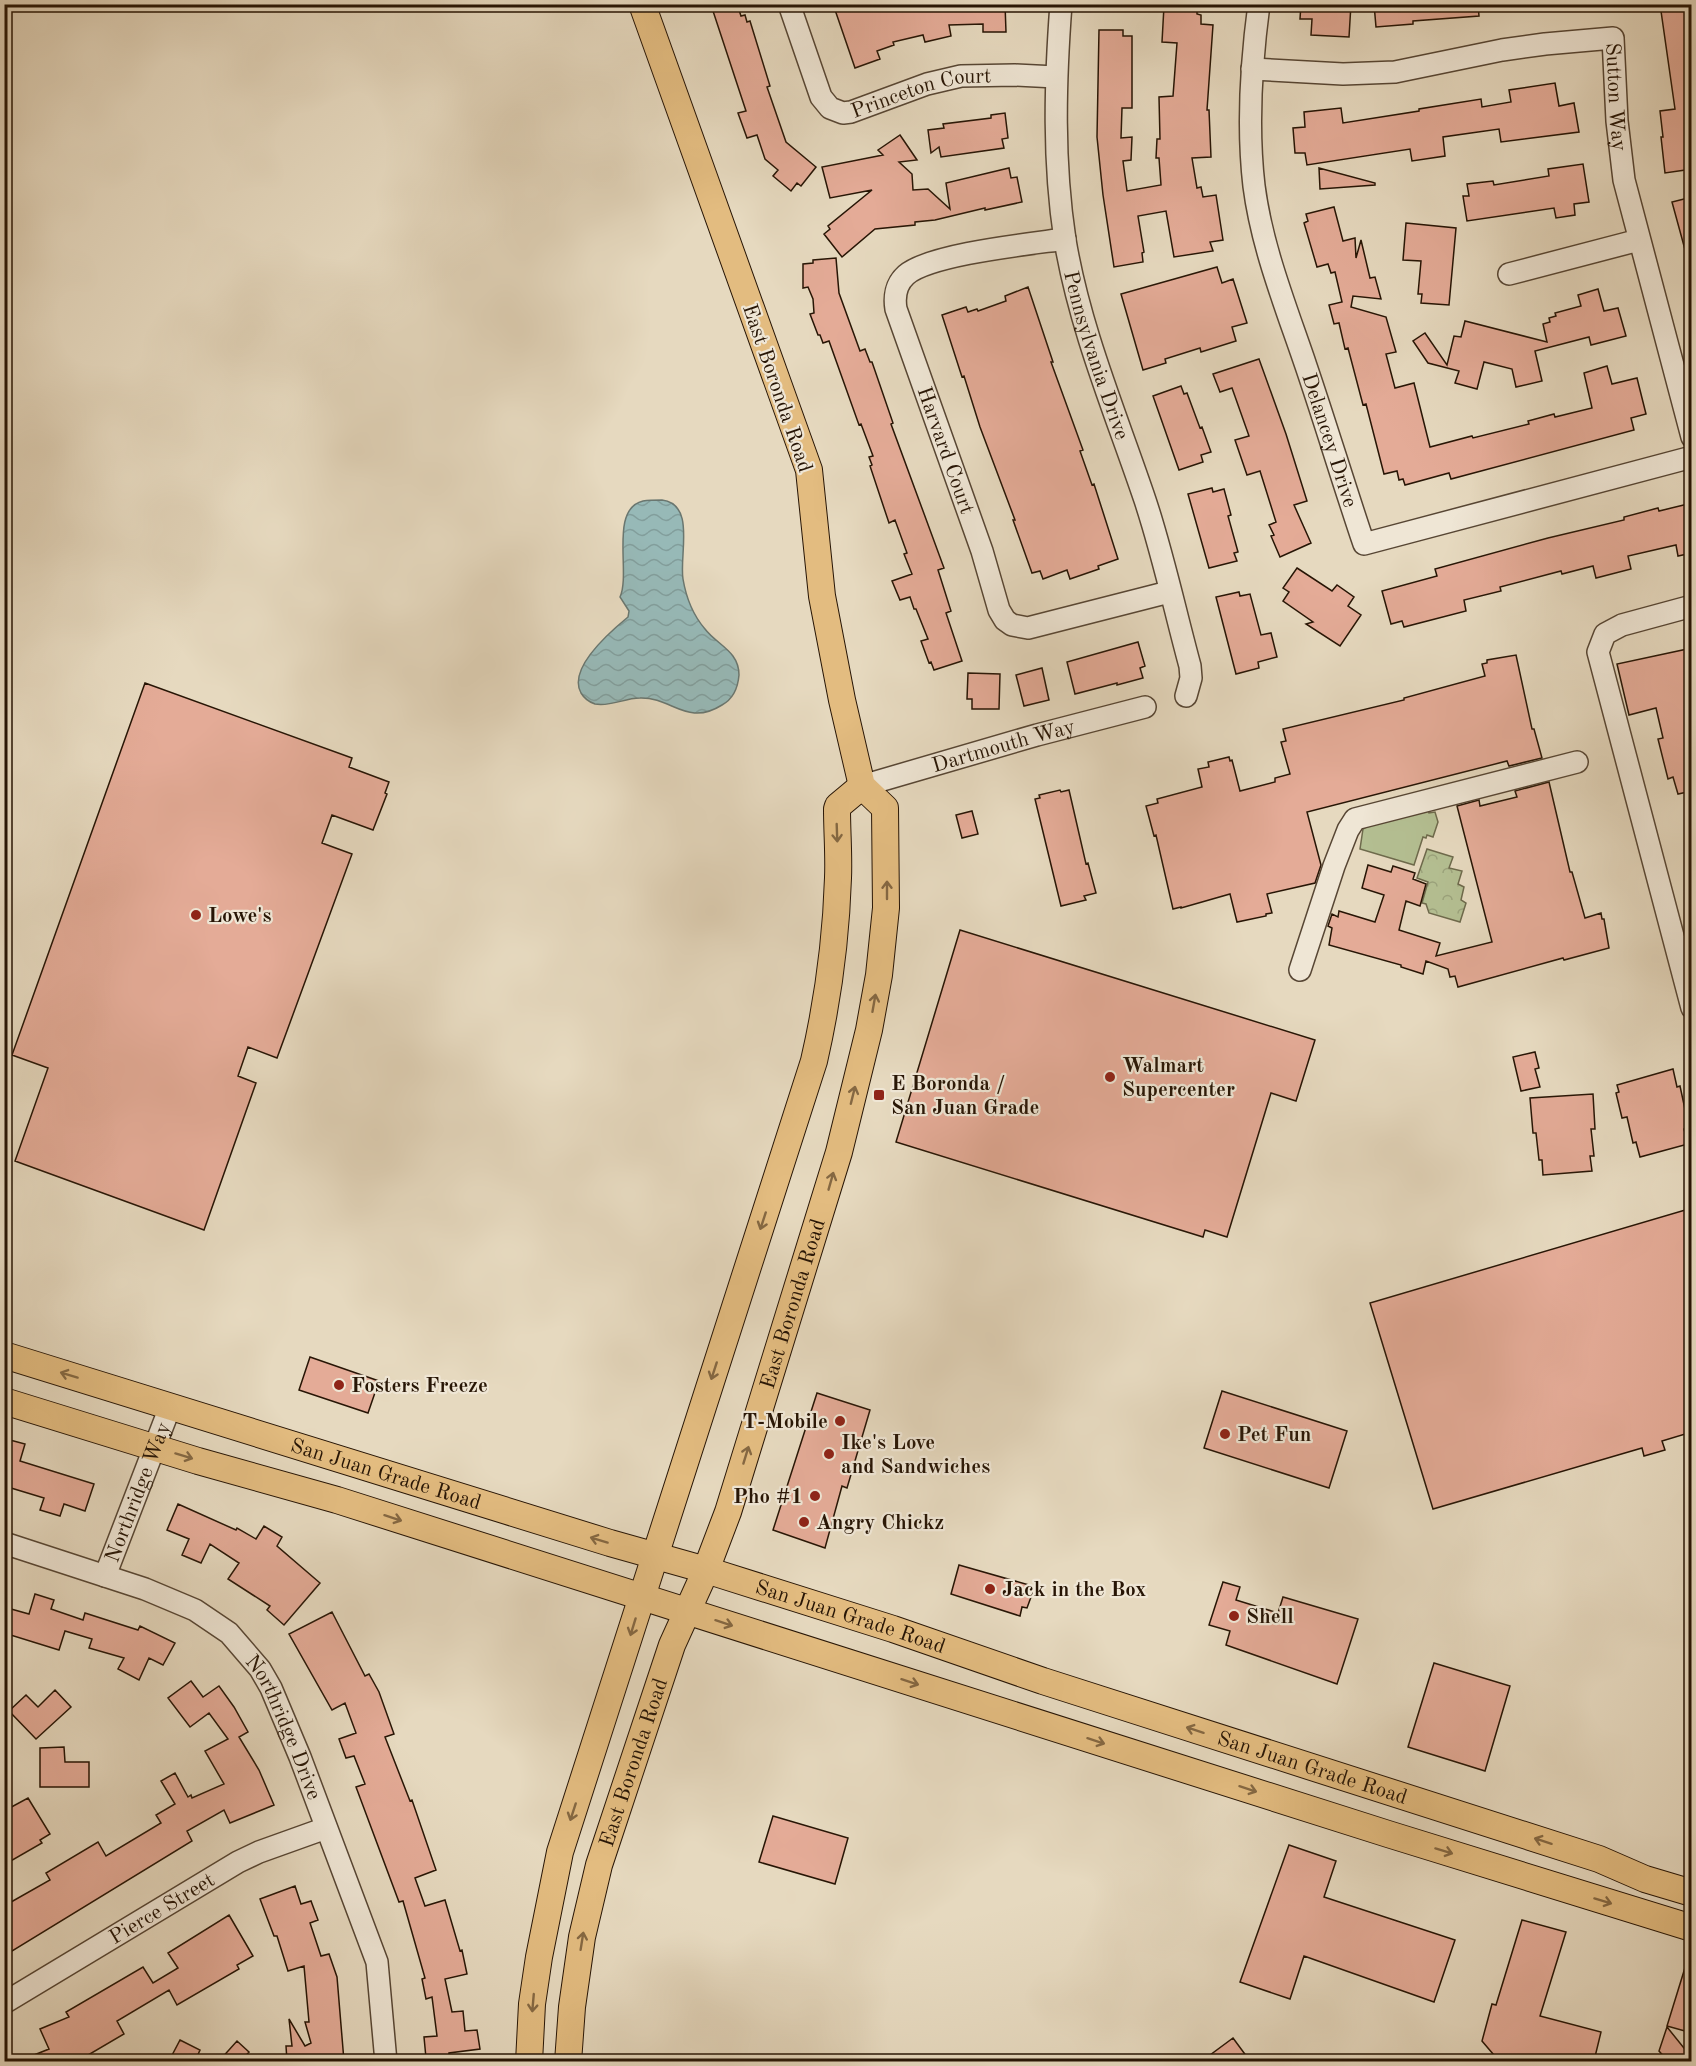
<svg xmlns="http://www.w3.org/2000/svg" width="1696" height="2066" font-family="'Old Standard TT',serif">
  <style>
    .grass { fill: #b4bf92; stroke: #6e6a4c; stroke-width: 1.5 }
    .park { fill: url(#park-crowns); stroke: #6e6a4c; stroke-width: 1.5 }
    .water { fill: url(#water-waves); stroke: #6a7770; stroke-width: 1.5 }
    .building { fill: #e4ab97; stroke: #271505; stroke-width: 1.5 }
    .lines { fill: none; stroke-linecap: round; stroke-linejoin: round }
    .minor-casing { stroke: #574634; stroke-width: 24 }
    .major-casing { stroke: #271505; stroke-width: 28 }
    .minor { stroke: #efe6d5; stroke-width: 21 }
    .major { stroke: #e3bc80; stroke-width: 26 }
    .oneway { stroke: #856842 }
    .poi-dot { fill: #8f2418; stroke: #efe6d5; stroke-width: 2 }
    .labels { text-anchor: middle; stroke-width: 4.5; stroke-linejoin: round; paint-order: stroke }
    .street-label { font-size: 21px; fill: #271505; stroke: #efe6d5 }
    .poi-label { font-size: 21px; font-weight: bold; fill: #271505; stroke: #efe6d5; text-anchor: start }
  </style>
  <defs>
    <pattern id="park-crowns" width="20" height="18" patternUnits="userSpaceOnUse" patternTransform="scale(1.5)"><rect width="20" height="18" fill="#b4bf92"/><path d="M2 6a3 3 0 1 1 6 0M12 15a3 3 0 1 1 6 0" fill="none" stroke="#9ba37c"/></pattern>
    <pattern id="water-waves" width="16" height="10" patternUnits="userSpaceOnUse" patternTransform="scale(1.5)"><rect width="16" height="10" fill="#97b9b7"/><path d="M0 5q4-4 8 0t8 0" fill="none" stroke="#829e9c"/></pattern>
  </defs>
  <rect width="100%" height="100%" fill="#e6d9bf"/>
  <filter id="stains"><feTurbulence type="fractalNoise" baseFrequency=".00333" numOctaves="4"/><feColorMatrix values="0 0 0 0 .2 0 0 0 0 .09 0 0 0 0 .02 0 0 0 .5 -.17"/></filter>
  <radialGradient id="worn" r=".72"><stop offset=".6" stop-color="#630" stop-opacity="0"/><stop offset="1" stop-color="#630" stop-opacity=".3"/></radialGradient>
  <!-- grass -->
  <path class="grass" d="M1428 809 1429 813 1435 812 1438 822 1433 837 1427 835 1426 838 1423 837 1414 865 1360 849 1363 829 1371 824Z"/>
  <!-- park -->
  <path class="park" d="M1427 849 1453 857 1449 868 1462 871 1458 884 1464 887 1461 900 1466 903 1460 922 1429 913 1426 904 1422 903 1428 882 1417 878Z"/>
  <!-- water -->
  <path class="water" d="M662 500C696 504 679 555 683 579 686 597 693 615 705 629 717 645 739 651 739 675 738 687 733 699 722 705 687 727 672 697 640 698 624 698 611 707 595 704 589 702 584 698 581 693 567 668 611 631 628 617L629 611 620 597C631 573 609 509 643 501 649 500 656 500 662 500Z"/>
  <!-- building -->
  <path class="building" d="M723 4H737L741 16 745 15 747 22 750 21 770 86 767 87 786 142 816 167 801 186 797 183 791 191 773 176 778 170 765 159 757 135 747 138 738 113 746 111 712 8Z
    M833 4H1005L1006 32H983V24L949 25 951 36 925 42 923 35 893 42 894 45 877 51 880 59 855 68Z
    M1301 4H1351L1349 37 1311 35 1312 19H1300Z
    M1374 4H1478L1479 16 1413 21V24L1376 27Z
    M1660 4H1692V169L1665 173 1661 137H1663L1660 111 1675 109Z
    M1164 6 1197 8V14L1201 15V24L1213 25 1207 110H1209L1211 157 1192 158 1197 188 1201 187 1203 197 1216 195 1223 240 1210 242 1213 251 1174 257 1166 211 1138 216 1144 252 1142 253 1143 262 1114 267 1103 195 1097 137 1099 30H1123V36H1132V108H1122L1121 138 1132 137 1131 160 1123 161 1127 191 1161 185 1159 158H1156L1157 139H1160L1159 97 1173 96 1177 43 1162 42Z
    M1555 83 1559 106 1574 103 1579 132 1501 142 1499 129 1443 137 1445 156 1412 161 1410 149 1307 165 1305 153H1295L1293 128 1305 127 1304 112 1341 108 1343 123 1419 111V109L1481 99 1482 107 1511 102 1509 90Z
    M1005 113 1008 138 1002 139 1004 148 941 157 939 147 931 153 928 130 944 128 943 124 991 118V115Z
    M900 135 917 160 899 162 912 174 913 190 928 189 950 209 946 183 1009 168 1011 178 1017 177 1022 202 985 210V208L935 220 915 222V225L875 229 842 257 824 234 830 229 828 226 872 190 830 198 822 167 883 155 878 150Z
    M1583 164 1589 202 1574 204 1575 215 1556 218 1554 208 1467 221 1463 196H1469L1467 184 1493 181 1494 185 1549 176 1548 169Z
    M1319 168 1375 183V185L1320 189Z
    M1692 197V256L1687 257 1672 202Z
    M1334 207 1343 241 1355 238 1356 258 1361 240 1370 278 1375 277 1381 299 1353 296 1351 307 1386 317 1396 352 1386 354 1395 388 1414 383 1430 447 1472 436 1473 438 1529 424 1528 421 1554 414 1555 417 1592 408 1584 373 1607 366 1612 384 1637 378 1646 414 1631 418 1634 430 1451 479 1449 473 1405 485 1403 479 1399 480 1397 471 1384 474 1366 404 1363 405 1348 348 1345 349 1339 323 1334 324 1329 305 1342 302 1335 272 1331 273 1328 264 1317 267 1304 223 1308 221 1306 214Z
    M1406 223 1456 228 1449 305 1421 303 1422 294H1418L1421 261 1403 260Z
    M836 258 839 293 860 351 865 349 870 362H872L893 423 891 424 944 568 938 570 951 611 946 613 962 661 934 670 931 662 929 663 921 641 928 639 916 609H914L910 597 900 600 892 581 912 574 904 554 907 553 895 520 889 523 870 466 872 465 869 457 873 456 861 424 859 425 829 341 823 343 820 335H818L810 314 814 313 813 299 808 287 803 288V264L813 263V260Z
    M1217 267 1222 283 1233 279 1247 323 1232 327 1236 341 1201 352 1200 348 1165 359 1166 363 1143 370 1121 294Z
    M1028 287 1053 362H1051L1083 450 1080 451 1092 485 1094 484 1118 559 1098 566 1099 569 1070 579 1067 570 1043 579 1040 571 1032 573 1013 520H1015L980 427 964 376 962 377 942 315 966 307 968 312 977 309 978 311 1006 301 1005 296Z
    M1598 289 1604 311 1618 308 1626 336 1591 345 1589 337 1535 351 1542 381 1516 387 1512 369 1484 362 1477 389 1455 383 1459 371 1428 363 1413 341 1425 333 1447 365 1454 336 1461 337 1465 321 1547 342 1543 324 1550 322 1549 318 1556 316 1555 313 1581 306 1578 295Z
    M1259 359 1286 434 1307 501 1294 505 1311 543 1280 557 1271 536 1274 535 1269 525 1276 522 1260 471 1247 475 1235 440 1249 436 1232 388 1220 392 1213 374Z
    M1181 386 1184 394 1187 393 1200 428 1202 427 1211 452 1201 455 1203 462 1179 470 1153 396Z
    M1212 488 1213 492 1224 489 1231 515 1228 516 1238 552 1234 553 1237 561 1209 568 1188 494Z
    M1692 503V553L1678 556 1676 545 1628 556 1631 569 1596 578 1593 566 1562 574 1561 571 1500 587 1501 591 1464 600 1466 611 1404 627 1402 621 1391 624 1382 591 1437 576 1435 569 1548 538 1624 520V517L1658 508 1659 511Z
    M1297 568 1332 591 1337 585 1354 597 1348 606 1361 615 1340 646 1306 624 1313 622 1283 601 1289 592 1283 588Z
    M1239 592 1240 596 1250 594 1261 635 1271 633 1277 657 1258 662 1259 668 1236 674 1216 597Z
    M1138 642 1145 666 1140 668 1143 678 1117 685V683L1075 694 1067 662Z
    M1692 648V791L1678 794 1673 777 1668 779 1658 739 1663 738 1656 708 1629 715 1617 664Z
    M1516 655 1532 729H1534L1542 758 1509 766 1507 761 1307 812 1321 865 1315 883 1267 894 1272 913 1266 914V916L1237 922 1230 894 1181 908V907L1173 909 1156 835 1154 836 1146 806 1158 803 1157 799 1202 787 1198 769 1209 767 1208 762 1229 757 1230 761 1232 760 1240 791 1275 782V778L1290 774 1281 742 1286 741 1283 729 1404 700V698L1485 676 1482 664 1487 663V660Z
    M1042 668 1049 700 1024 706 1016 675Z
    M968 673 1000 674 999 709H972V699H967Z
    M145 683 352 758 349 767 389 782 385 793 387 794 373 830 332 815 322 843 352 854 277 1058 248 1047 238 1076 256 1083 204 1230 15 1161 48 1068 12 1055Z
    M1549 782 1570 872H1572L1585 918 1601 913 1602 919H1604L1609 948 1564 960 1563 958 1458 987 1455 976 1450 977 1448 969 1426 961 1423 974 1401 967V965L1329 945 1332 928 1328 926 1332 914 1338 917 1339 911 1375 922 1384 895 1362 888 1368 865 1391 872 1393 866 1415 873 1413 879 1426 884 1420 906 1406 901 1399 930 1440 943 1436 956 1492 942 1457 806 1479 800 1480 806 1517 797 1515 791Z
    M1060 790 1061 792 1069 790 1086 864 1088 863 1096 893 1084 896 1086 900 1061 906 1035 799 1040 798 1039 795Z
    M972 811 978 834 962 838 956 815Z
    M960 930 1315 1040 1296 1101 1271 1093 1227 1237 1205 1230 1203 1237 896 1142Z
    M1535 1052 1539 1068 1535 1069 1540 1087 1521 1091 1513 1057Z
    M1673 1069 1677 1087 1680 1086 1689 1128 1684 1129 1688 1144 1640 1157 1636 1142 1633 1143 1627 1117 1622 1118 1616 1093 1619 1092 1617 1085Z
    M1593 1094 1595 1129H1591L1594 1156H1590L1592 1171 1543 1175 1542 1160H1539L1536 1133H1533L1530 1098Z
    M1692 1208V1432L1662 1441 1665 1450 1644 1456 1642 1448 1433 1509 1370 1303Z
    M310 1357 379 1381 368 1413 299 1390Z
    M1222 1391 1347 1431 1329 1488 1204 1448Z
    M817 1393 870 1410 847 1488 842 1486 825 1548 773 1530Z
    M10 1440 25 1444 20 1461 94 1484 85 1511 64 1504 60 1516 40 1510 44 1498 11 1488 8 1498H4V1456Z
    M178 1504 236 1530 237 1528 256 1539 264 1526 282 1537 277 1546 320 1583 284 1625 267 1610 270 1606 228 1579 239 1563 210 1544 201 1563 182 1555 189 1539 167 1530Z
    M959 1565 1029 1585 1026 1594 1031 1597 1027 1608 1022 1607 1020 1616 951 1594Z
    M1223 1582 1240 1587 1236 1600 1278 1613 1283 1597 1358 1619 1337 1684 1226 1645 1230 1631 1209 1625Z
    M35 1594 54 1600 51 1609 83 1620 85 1613 138 1630 140 1626 175 1643 163 1665 149 1658 139 1680 118 1669 124 1658 89 1648 92 1639 65 1631 59 1650 4 1633V1607L29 1614Z
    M332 1612 365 1676 369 1674 379 1692 394 1734 385 1737 410 1801 412 1800 436 1870 415 1878 425 1906 445 1900 460 1951 462 1950 467 1974 445 1979 452 2012 463 2011 465 2031 477 2030 480 2049 449 2053V2055L426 2058 424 2037 437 2036 432 1997 426 1999 422 1979 425 1978 403 1901 399 1902 356 1787 365 1784 354 1756 346 1758 339 1739 356 1733 345 1703 332 1710 289 1634Z
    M1434 1663 1510 1686 1485 1771 1408 1747Z
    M191 1681 203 1697 219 1686 234 1707 248 1732 239 1737 259 1770 274 1805 230 1823 224 1810 187 1831 192 1841 4 1956V1906L50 1880 46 1873 98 1842 106 1856 161 1823 156 1815 175 1804 161 1781 175 1773 188 1797 191 1795 192 1798 224 1784 205 1751 228 1739 209 1713 190 1727 168 1698Z
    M55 1690 71 1707 36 1739 9 1711 26 1695 38 1707Z
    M64 1747 65 1762H89V1787H40V1748Z
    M28 1798 50 1834 40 1840 42 1843 9 1862 4 1854V1811Z
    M773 1816 848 1838 835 1884 759 1862Z
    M1289 1845 1336 1861 1324 1897 1455 1940 1434 2002 1304 1956 1290 1999 1240 1982Z
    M295 1886 301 1904 311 1901 318 1920 310 1923 321 1956 329 1954 337 1977 344 2061H287L286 2046H292L289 2019 305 2046 311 2043 305 2022H309L304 1966 288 1971 277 1936H274L260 1899Z
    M229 1915 253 1956 237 1965 239 1969 177 2005 169 1990 117 2021 124 2034 78 2061H19L49 2049 40 2029 69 2017 66 2012 143 1967 153 1983 178 1968 168 1953Z
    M1522 1920 1566 1932 1540 2016 1601 2032 1594 2061H1499L1482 2041 1492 2004 1496 2005Z
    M1688 1958 1692 1959V2033L1667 2026Z
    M1667 2027 1692 2058V2061H1668L1659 2051Z
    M1233 2038 1250 2061H1202Z
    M180 2040 200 2050 195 2061H169Z
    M237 2041 249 2052 241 2061H219Z"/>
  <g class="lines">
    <defs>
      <g id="minor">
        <path id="s1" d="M789 4 821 97 830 108 843 113 851 112 927 84 961 76 1015 75 1056 77"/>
        <path id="s2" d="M1061 4C1055 84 1053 161 1065 240 1080 330 1116 414 1145 500 1163 554 1175 611 1190 666L1191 678 1186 696"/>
        <path id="s3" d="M1259 4C1251 64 1247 126 1254 186 1262 248 1286 307 1306 366 1326 425 1344 485 1364 544L1692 457"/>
        <path id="s4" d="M1252 69 1343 74 1395 72 1502 50 1545 44 1613 38 1617 121 1624 180 1692 437"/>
        <path id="s5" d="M1065 239C1030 244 930 254 906 275 896 284 894 297 896 309L982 551 999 610 1005 620 1012 625 1028 628 1169 592"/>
        <path d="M1509 274 1639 240"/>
        <path d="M1692 606 1622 625 1605 634 1598 652 1692 1008"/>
        <path id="s6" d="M862 786 1037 735 1145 707"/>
        <path d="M1300 970 1334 866 1348 830 1355 819 1577 762"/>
        <path id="s7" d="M4 1543 145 1589 195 1610 229 1633 260 1669 271 1688 300 1757 377 1962 386 2062"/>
        <path id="s8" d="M105 1576 170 1407"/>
        <path id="s9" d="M4 2003 238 1862 259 1852 326 1828"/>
      </g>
      <g id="major">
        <path id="s10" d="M4 1355 610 1543 706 1570 893 1629 1043 1681 1599 1859 1645 1879 1692 1893"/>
        <path d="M4 1401 198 1461 337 1500 1388 1834 1692 1928"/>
        <path d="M529 2062 532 2004 539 1957 560 1852 814 1061C828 1000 836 940 838 878 839 855 837 832 837 809L838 806 862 786"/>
        <path id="s11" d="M568 2062 572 2007 582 1937 599 1865 672 1645 706 1570 728 1512 839 1152 869 1030 879 975 886 908 885 808 862 786 842 700 822 596 809 470 642 4"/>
      </g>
    </defs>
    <!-- minor casing -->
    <use href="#minor" class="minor-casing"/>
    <!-- major casing -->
    <use href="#major" class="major-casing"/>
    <!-- minor -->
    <use href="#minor" class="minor"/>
    <!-- major -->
    <use href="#major" class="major"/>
  </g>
  <!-- one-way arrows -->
  <defs><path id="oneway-shaft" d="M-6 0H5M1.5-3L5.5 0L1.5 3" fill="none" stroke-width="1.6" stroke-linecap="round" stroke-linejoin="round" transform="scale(1.5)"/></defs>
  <g class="oneway">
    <use href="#oneway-shaft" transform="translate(837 833) rotate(88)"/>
    <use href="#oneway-shaft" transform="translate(887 890) rotate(-90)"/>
    <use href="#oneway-shaft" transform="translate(874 1003) rotate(-80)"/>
    <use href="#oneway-shaft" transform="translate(853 1095) rotate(-76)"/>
    <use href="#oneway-shaft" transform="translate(831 1181) rotate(-74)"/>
    <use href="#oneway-shaft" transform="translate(763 1221) rotate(108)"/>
    <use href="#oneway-shaft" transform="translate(714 1371) rotate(108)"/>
    <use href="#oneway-shaft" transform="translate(69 1375) rotate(-163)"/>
    <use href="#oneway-shaft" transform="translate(746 1455) rotate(-73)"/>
    <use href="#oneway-shaft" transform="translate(184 1456) rotate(17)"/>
    <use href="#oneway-shaft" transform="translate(393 1518) rotate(18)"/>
    <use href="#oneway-shaft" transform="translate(599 1540) rotate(-163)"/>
    <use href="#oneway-shaft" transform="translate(724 1623) rotate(18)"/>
    <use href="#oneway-shaft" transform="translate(633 1627) rotate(107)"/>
    <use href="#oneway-shaft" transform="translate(910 1682) rotate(18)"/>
    <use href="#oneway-shaft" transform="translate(1195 1730) rotate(-162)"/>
    <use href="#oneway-shaft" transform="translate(1096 1741) rotate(18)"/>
    <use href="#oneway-shaft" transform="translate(1248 1789) rotate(18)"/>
    <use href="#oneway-shaft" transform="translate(573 1812) rotate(108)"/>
    <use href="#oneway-shaft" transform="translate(1543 1841) rotate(-162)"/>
    <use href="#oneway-shaft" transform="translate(1444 1851) rotate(17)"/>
    <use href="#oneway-shaft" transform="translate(1603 1901) rotate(17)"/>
    <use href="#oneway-shaft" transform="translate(582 1941) rotate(-81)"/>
    <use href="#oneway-shaft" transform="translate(533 2003) rotate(95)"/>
  </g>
  <!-- markers -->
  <g class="poi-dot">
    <circle cx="196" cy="915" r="6"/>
    <circle cx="1110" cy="1077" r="6"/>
    <rect x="873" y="1089" width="12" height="12" rx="3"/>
    <circle cx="339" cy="1385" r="6"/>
    <circle cx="840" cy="1421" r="6"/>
    <circle cx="1225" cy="1434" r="6"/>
    <circle cx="829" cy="1454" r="6"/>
    <circle cx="815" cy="1496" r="6"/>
    <circle cx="804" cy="1522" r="6"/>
    <circle cx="990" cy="1589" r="6"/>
    <circle cx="1234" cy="1616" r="6"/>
  </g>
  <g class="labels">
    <!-- street labels -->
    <g class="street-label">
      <text dy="7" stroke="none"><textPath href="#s1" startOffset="208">Princeton Court</textPath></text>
      <text dy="7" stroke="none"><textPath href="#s4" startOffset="423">Sutton Way</textPath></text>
      <text dy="7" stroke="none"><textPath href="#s2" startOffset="356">Pennsylvania Drive</textPath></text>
      <text transform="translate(778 388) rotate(71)" y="7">East Boronda Road</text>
      <text dy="7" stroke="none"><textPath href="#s3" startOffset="448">Delancey Drive</textPath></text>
      <text dy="7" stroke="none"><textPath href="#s5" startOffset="351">Harvard Court</textPath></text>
      <text dy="7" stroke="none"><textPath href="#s6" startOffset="147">Dartmouth Way</textPath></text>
      <text dy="7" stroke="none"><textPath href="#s11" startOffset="794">East Boronda Road</textPath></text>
      <text dy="7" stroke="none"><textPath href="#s10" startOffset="400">San Juan Grade Road</textPath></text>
      <text dy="7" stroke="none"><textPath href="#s8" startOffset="90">Northridge Way</textPath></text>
      <text dy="7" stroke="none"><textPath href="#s10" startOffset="886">San Juan Grade Road</textPath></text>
      <text dy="7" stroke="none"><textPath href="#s7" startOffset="354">Northridge Drive</textPath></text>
      <text dy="7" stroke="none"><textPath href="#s11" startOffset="308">East Boronda Road</textPath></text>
      <text dy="7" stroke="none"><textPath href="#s10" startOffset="1372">San Juan Grade Road</textPath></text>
      <text dy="7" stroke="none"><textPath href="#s9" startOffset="184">Pierce Street</textPath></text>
    </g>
    <!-- poi labels -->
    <g class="poi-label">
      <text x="208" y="922">Lowe's</text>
      <text x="1122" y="1072">Walmart<tspan x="1122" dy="24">Supercenter</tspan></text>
      <text x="891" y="1090">E Boronda /<tspan x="891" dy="24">San Juan Grade</tspan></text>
      <text x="351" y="1392">Fosters Freeze</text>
      <text x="828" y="1428" text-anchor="end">T-Mobile</text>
      <text x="1237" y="1441">Pet Fun</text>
      <text x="841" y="1449">Ike's Love<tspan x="841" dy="24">and Sandwiches</tspan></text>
      <text x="803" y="1503" text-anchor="end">Pho #1</text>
      <text x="816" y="1529">Angry Chickz</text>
      <text x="1002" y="1596">Jack in the Box</text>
      <text x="1246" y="1623">Shell</text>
    </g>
  </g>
  <!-- margin -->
  <rect width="1696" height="2066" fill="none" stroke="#e6d9bf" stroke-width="24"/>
  <rect x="6" y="6" width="1684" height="2054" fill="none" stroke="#271505" stroke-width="3"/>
  <rect x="12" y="12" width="1672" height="2042" fill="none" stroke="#271505" stroke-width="1.5"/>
  <rect width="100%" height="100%" filter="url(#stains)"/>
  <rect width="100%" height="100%" fill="url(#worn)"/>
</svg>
